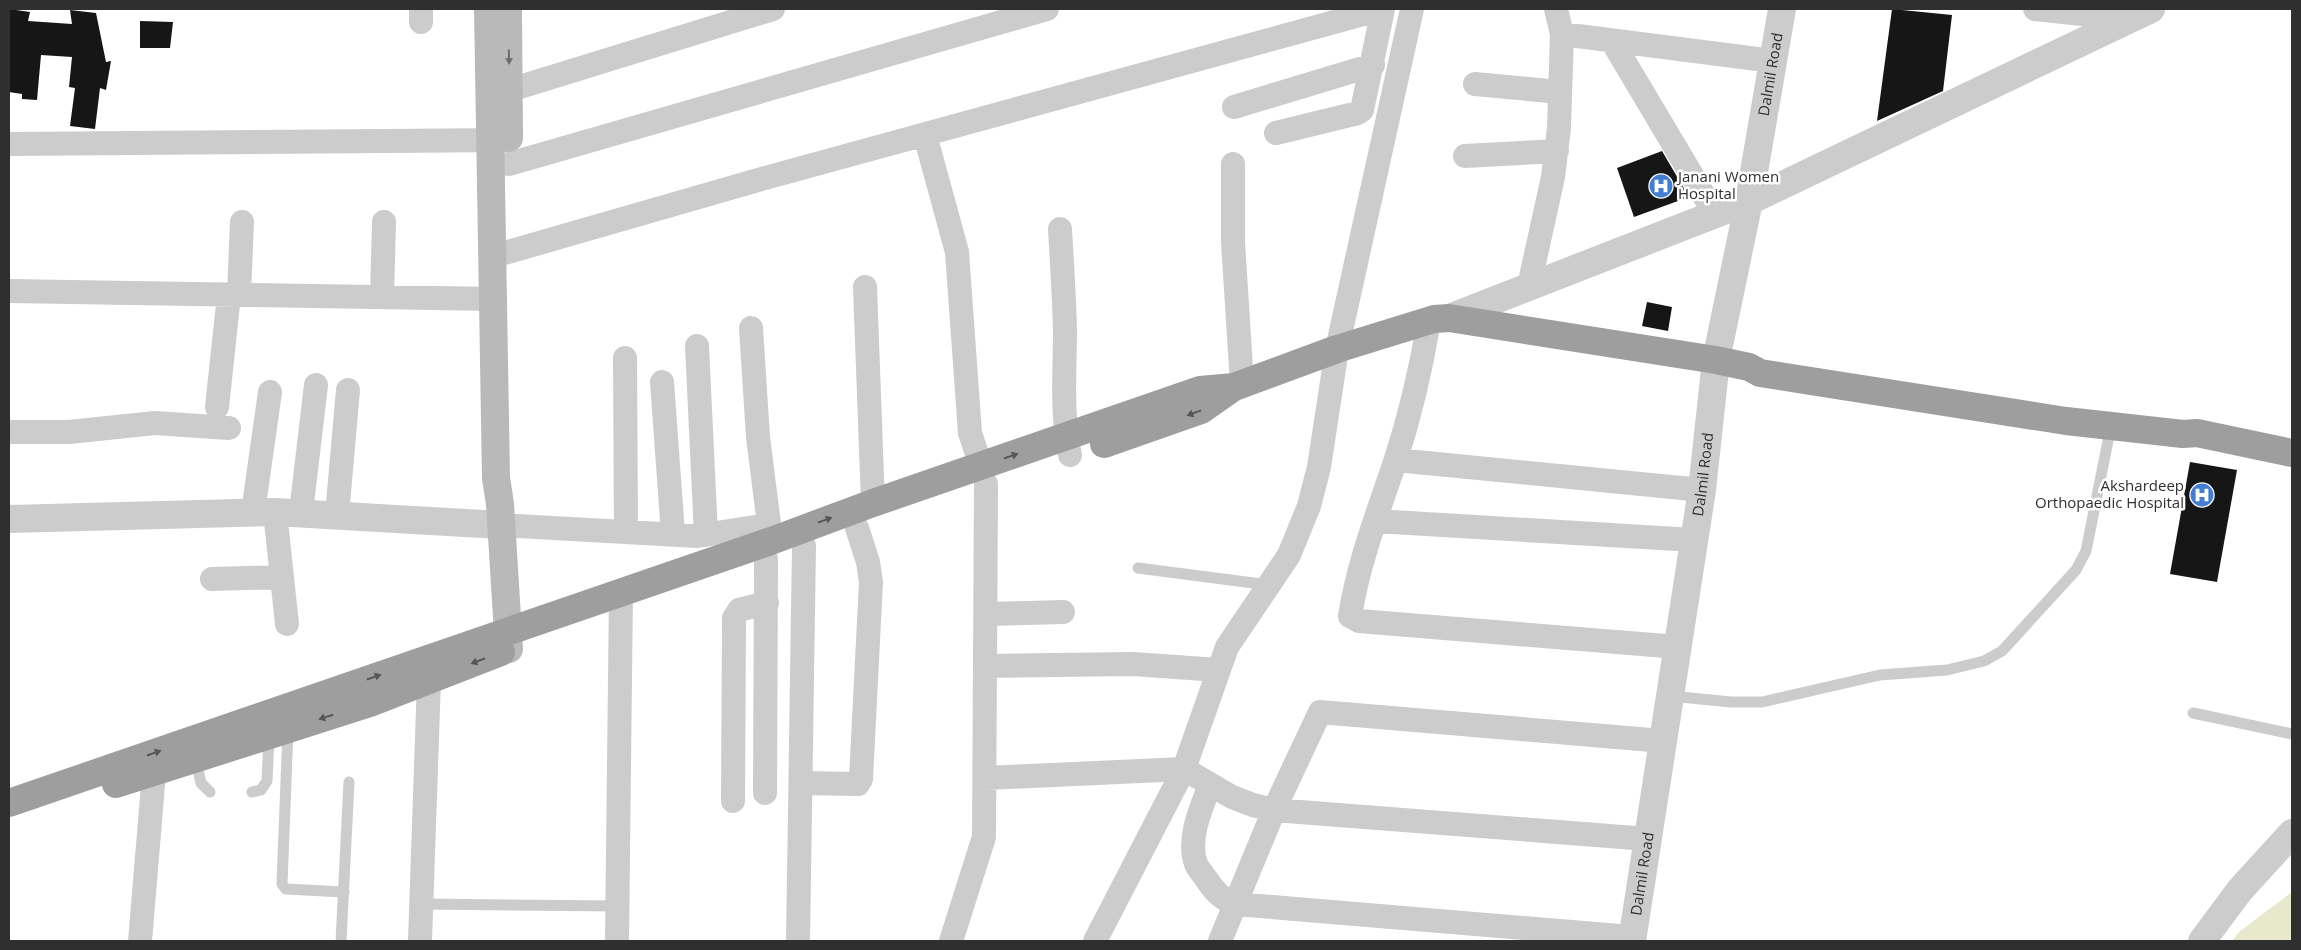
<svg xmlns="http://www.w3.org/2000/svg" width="2301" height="950" font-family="'Open Sans',sans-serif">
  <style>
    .water { fill: #e7e8cc }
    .building { fill: #161616 }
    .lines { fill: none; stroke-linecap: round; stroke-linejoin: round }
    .service { stroke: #ccc; stroke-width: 11 }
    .minor { stroke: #ccc; stroke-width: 24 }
    .tertiary { stroke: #ccc; stroke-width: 28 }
    .secondary { stroke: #b9b9b9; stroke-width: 28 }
    .trunk { stroke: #9e9e9e; stroke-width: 28 }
    .oneway { fill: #6d6d6d }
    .oneway2 { fill: #565656 }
    .labels { text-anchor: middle; stroke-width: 5; stroke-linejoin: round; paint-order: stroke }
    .street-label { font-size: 15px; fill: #2f2f2f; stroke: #fff }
    .poi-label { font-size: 15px; fill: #2f2f2f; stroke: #fff; text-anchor: start }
  </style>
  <rect width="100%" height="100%" fill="#fff"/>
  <!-- water -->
  <path class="water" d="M2292 892V941H2232L2239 932Z"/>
  <!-- building -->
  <path class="building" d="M9 9 30 12 28 21 72 24 70 10 96 13 106 62 111 61 106 90 100 88 95 129 70 126 75 88 69 87 72 57 41 55 37 100 22 99V94L9 92Z
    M1892 9 1952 15 1943 91 1877 121Z
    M140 21 173 22 170 48H140Z
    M1662 151 1689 197 1634 217 1617 168Z
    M1647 302 1672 307 1668 331 1642 326Z
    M2190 462 2237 470 2217 582 2170 574Z"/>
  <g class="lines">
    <!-- service -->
    <path class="service" d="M1138 568 1269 585
      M1670 696 1731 702H1762L1880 675 1947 670 1984 661 2002 651 2076 570 2086 551 2111 426
      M2193 713 2292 734
      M288 730 282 884 286 889 344 892
      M196 760 201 783 210 792
      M252 792 261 790 267 781 269 736
      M421 904 617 906
      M341 941 349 782"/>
    <!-- minor -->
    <path class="minor" d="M2035 9 2129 19
      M421 22V9
      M1562 34 1773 61
      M1612 41 1715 214
      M1475 84 1560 92
      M510 90 773 9
      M1234 107 1373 65
      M1276 133 1358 113 1362 110 1383 9
      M925 135 957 252 970 433 981 466
      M9 144 509 140
      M1465 156 1557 151
      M509 164 1047 9
      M1233 164V242L1242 384
      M1060 229C1062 262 1064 296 1065 329 1065 371 1061 414 1070 455
      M494 256 765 178 1382 9
      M1529 286 1553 177 1559 128 1562 34 1556 9
      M865 287 873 503
      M9 291 494 299
      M239 295 242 222
      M382 297 384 222
      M1429 321C1421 369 1410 416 1395 462 1378 512 1358 564 1350 616L1359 621 1678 647
      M751 328 758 437 771 540
      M697 346 706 535
      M625 358 626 532
      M662 382 673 534
      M217 407 229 295
      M9 432H69L155 423 229 428
      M1396 460 1702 490
      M253 512 270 392
      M275 512 287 624
      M301 512 316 385
      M337 515 348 390
      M1375 521 1694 540
      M500 525 697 536 769 525
      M212 579 282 577
      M986 614 1063 612
      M986 666 1133 664 1218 670
      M986 778 1184 769 1232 797 1253 805 1274 810 1648 839
      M801 783 858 784 861 779 871 582 868 562 857 528
      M1210 785C1201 808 1187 839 1196 864 1198 869 1204 875 1207 880 1215 892 1222 899 1235 904L1632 937
      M765 793 766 559
      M733 801 734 618 739 610 767 603
      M140 941 154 773
      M420 941 429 680
      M617 941 621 591
      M798 941 804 546
      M951 941 984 837 986 484
      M1095 941 1184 769 1227 647 1289 555 1309 506 1319 467 1337 349 1412 9
      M1220 941 1274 810 1320 712 1663 741"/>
    <!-- tertiary -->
    <g class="tertiary">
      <path d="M1449 318 1749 201 2151 9"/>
      <path d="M9 519 275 512 500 525"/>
      <path id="s1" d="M1632 941 1702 490 1716 360 1749 201 1782 9"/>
      <path d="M2202 941 2240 890 2292 833"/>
    </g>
    <!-- secondary -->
    <path class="secondary" d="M488 9 496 478 500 504 509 649
      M508 9 509 138"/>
    <!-- trunk -->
    <path class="trunk" d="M1104 444 1201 410 1231 389
      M116 784 370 703 501 652
      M9 803 771 541 873 503 1200 390 1234 387 1337 349 1434 319 1449 318 1716 360 1749 367 1760 373 2066 421 2183 434 2197 433 2292 453"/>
  </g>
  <!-- one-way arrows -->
  <defs><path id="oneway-solid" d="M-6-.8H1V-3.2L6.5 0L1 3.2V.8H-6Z" transform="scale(1.25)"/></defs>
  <use class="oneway" href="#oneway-solid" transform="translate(509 57) rotate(89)"/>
  <g class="oneway2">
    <use href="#oneway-solid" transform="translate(1194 413) rotate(160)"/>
    <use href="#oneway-solid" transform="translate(1011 456) rotate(-19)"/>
    <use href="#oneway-solid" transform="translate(825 520) rotate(-20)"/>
    <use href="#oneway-solid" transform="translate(478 661) rotate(159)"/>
    <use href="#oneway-solid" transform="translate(374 677) rotate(-19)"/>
    <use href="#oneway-solid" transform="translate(326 717) rotate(162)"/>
    <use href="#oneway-solid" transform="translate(154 753) rotate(-19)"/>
  </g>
  <!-- icons -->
  <defs>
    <symbol id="hospital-disc" viewBox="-11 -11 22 22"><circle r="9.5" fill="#447ed3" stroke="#fff"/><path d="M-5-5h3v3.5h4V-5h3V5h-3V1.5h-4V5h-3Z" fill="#fff"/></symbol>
  </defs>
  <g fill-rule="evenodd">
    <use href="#hospital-disc" x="1647" y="172" width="28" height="28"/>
    <use href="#hospital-disc" x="2188" y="481" width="28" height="28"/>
  </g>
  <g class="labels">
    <!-- street labels -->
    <g class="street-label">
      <text dy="5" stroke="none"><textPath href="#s1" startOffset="878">Dalmil Road</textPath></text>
      <text dy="5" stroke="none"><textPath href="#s1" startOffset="472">Dalmil Road</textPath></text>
      <text dy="5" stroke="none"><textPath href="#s1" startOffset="68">Dalmil Road</textPath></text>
    </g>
    <!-- poi labels -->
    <g class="poi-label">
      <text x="1678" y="182">Janani Women<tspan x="1678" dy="17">Hospital</tspan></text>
      <text x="2184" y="491" text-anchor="end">Akshardeep<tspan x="2184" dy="17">Orthopaedic Hospital</tspan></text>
    </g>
  </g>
  <!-- border -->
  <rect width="2301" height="950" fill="none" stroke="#2f2f2f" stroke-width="20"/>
</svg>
